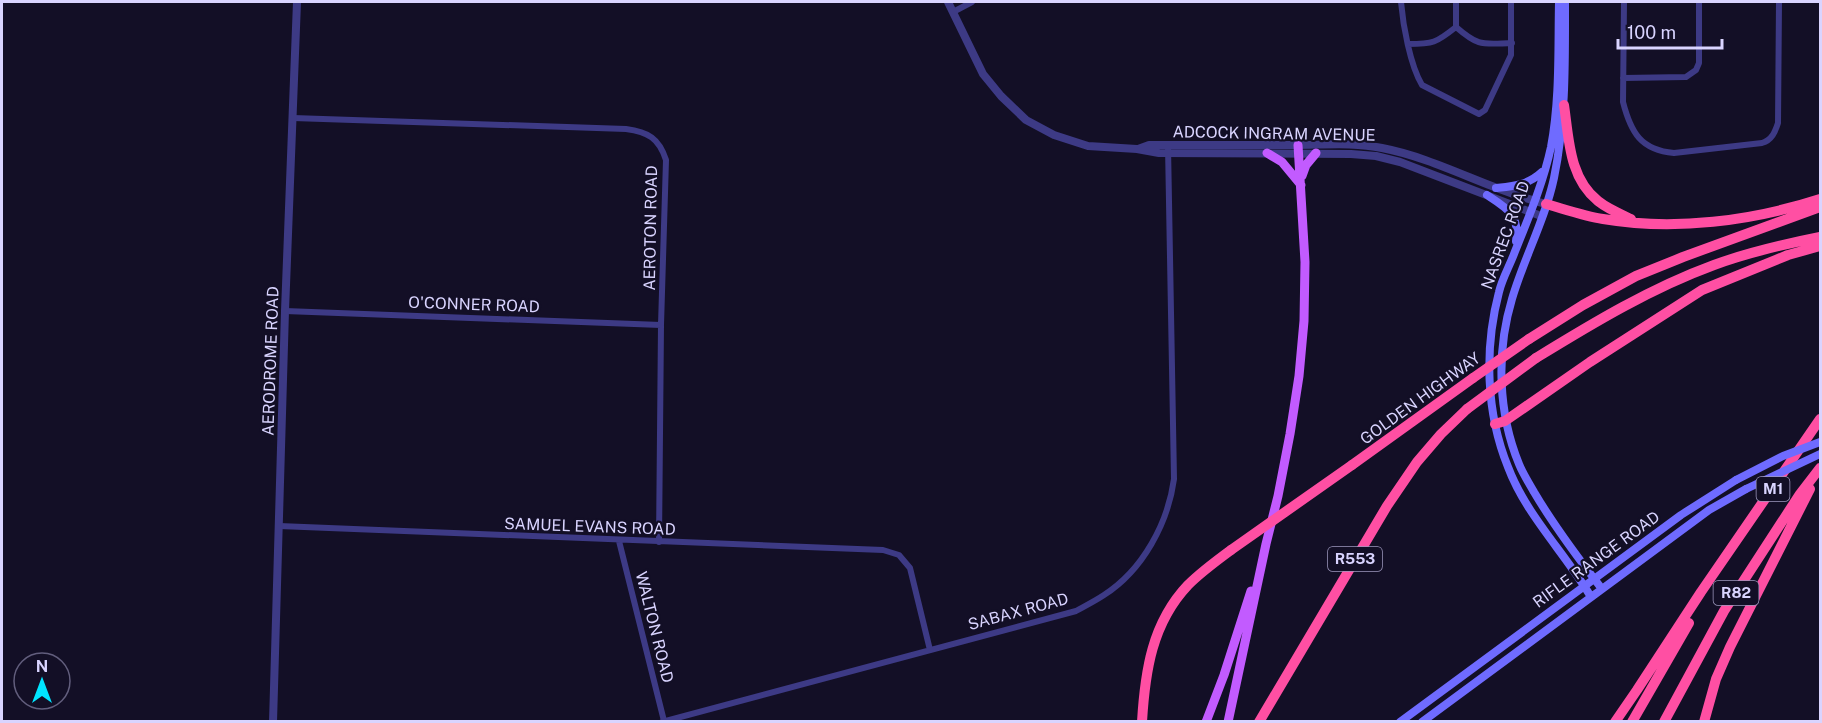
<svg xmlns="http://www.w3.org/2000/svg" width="1822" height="723" font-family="'Public Sans',sans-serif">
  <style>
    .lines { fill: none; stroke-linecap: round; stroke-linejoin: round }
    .minor { stroke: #3d3a85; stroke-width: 6 }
    .tertiary { stroke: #3d3a85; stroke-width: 8 }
    .secondary { stroke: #6f6bff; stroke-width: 8 }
    .primary { stroke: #c25bff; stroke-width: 9 }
    .motorway { stroke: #ff4fa3; stroke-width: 10 }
    .secondary-bridge { stroke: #6f6bff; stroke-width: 8 }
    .motorway-bridge { stroke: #ff4fa3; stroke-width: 10 }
    .labels { text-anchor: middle; stroke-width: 4.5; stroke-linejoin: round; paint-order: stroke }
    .shield { fill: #130f26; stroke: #9e99be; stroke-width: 1.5 }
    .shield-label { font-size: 15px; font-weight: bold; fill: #d9d4ff }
    .street-label { font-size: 16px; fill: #d9d4ff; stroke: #130f26 }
  </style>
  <rect width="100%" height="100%" fill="#130f26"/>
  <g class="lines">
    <!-- minor -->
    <path class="minor" d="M1401 2C1403 25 1410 65 1422 85L1479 114 1485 110 1511 55V2
      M1624 2 1623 102C1631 133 1641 150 1674 153L1762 143C1772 140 1775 132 1778 123L1779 2
      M953 12 972 2
      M1456 27C1479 47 1482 44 1512 43
      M1456 27V2
      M1408 44C1433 44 1436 43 1456 27
      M1623 78 1686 77 1696 70 1699 63V2
      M293 118 626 129C648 132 659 138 666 160L661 325 659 542
      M285 311 661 325
      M279 526 883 550 899 555 910 568 930 650
      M619 541 664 721
      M662 722 1076 611C1085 606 1095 601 1104 595 1143 570 1168 523 1174 479L1168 146"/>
    <!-- tertiary -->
    <path class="tertiary" d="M948 2 983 74 1001 96 1026 120 1054 135 1088 146 1137 149 1159 153 1351 154 1376 156 1400 162 1541 216
      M1138 149 1149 145C1198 145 1246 145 1295 145 1324 145 1353 142 1382 148 1439 159 1489 190 1546 204
      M273 722 285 311 297 2"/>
    <!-- secondary -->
    <path class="secondary" d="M1559 2C1558 50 1560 99 1551 147 1543 184 1528 219 1514 254 1509 267 1502 279 1499 292 1484 349 1486 413 1508 467 1526 515 1565 553 1591 597
      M1565 2C1565 61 1566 120 1554 178 1545 220 1524 258 1512 299 1496 352 1498 413 1519 464 1523 474 1529 483 1534 492 1554 526 1578 558 1602 589
      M1496 188C1514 186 1528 185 1542 172
      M1487 195C1507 208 1520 215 1516 241
      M1400 722 1681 515 1736 480
      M1422 722 1709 510 1746 489"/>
    <!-- primary -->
    <path class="primary" d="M1267 153 1282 162 1301 185
      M1302 176 1306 165 1316 153
      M1206 722 1224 675 1251 591
      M1228 722 1266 544 1278 496 1290 434 1299 376 1304 321 1305 262 1298 145"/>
    <!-- motorway -->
    <path class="motorway" d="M1564 105C1569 139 1569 178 1598 201 1608 209 1620 214 1631 219
      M1546 204C1564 209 1584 216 1603 219 1675 231 1752 221 1820 199
      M1529 339 1583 305 1636 276 1683 257 1820 207
      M1536 358C1593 323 1651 288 1714 265 1749 252 1785 244 1820 237
      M1495 424 1505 421 1590 362 1702 290 1788 255 1820 246
      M1352 465 1473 378
      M1142 722C1145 671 1152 623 1188 585 1201 572 1216 561 1231 550
      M1259 722 1387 506 1417 462 1441 434 1467 409
      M1615 722 1637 690 1701 592 1820 419
      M1632 722 1689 623
      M1664 722 1724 611 1800 494 1820 468
      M1704 722 1716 679 1730 647 1810 489"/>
    <!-- secondary-bridge -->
    <path class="secondary-bridge" d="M1736 480 1783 456 1820 442
      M1746 489 1820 454"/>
    <!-- motorway-bridge -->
    <path class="motorway-bridge" d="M1473 378 1529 339
      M1467 409 1536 358
      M1231 550 1352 465"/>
  </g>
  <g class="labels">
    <!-- shield labels -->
    <g class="shield">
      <rect x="1756.5" y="477" width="33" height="24" rx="4.5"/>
      <rect x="1328" y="547" width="54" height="24" rx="4.5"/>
      <rect x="1713.5" y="581" width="45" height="24" rx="4.5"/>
    </g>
    <g class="shield-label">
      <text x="1773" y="494">M1</text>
      <text x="1355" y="564">R553</text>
      <text x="1736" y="598">R82</text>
    </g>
    <!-- street labels -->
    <g class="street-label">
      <text transform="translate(1274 133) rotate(1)" y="6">ADCOCK INGRAM AVENUE</text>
      <text transform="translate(650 228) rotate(-89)" y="6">AEROTON ROAD</text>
      <text transform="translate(1505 235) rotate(-70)" y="6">NASREC ROAD</text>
      <text transform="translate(474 304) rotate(2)" y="6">O'CONNER ROAD</text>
      <text transform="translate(270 361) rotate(-88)" y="6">AERODROME ROAD</text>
      <text transform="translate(1420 398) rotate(-36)" y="6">GOLDEN HIGHWAY</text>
      <text transform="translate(590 526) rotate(2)" y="6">SAMUEL EVANS ROAD</text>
      <text transform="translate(1596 559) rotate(-36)" y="6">RIFLE RANGE ROAD</text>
      <text transform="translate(1018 611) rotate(-15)" y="6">SABAX ROAD</text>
      <text transform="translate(655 627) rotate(76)" y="6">WALTON ROAD</text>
    </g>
  </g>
  <!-- border -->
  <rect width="1822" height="723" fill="none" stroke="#d9d4ff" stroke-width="6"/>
  <!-- north arrow -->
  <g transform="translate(42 681)"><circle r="28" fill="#130f26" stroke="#625e7d" stroke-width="1.5"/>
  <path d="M0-4.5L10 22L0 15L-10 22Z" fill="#00e5ff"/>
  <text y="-9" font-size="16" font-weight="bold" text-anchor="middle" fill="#d9d4ff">N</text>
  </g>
  <!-- scale -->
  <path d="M1618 39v9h104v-9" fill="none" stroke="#d9d4ff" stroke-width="3"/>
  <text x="1627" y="39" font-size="18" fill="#d9d4ff" stroke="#130f26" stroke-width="4.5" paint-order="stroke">100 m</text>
</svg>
